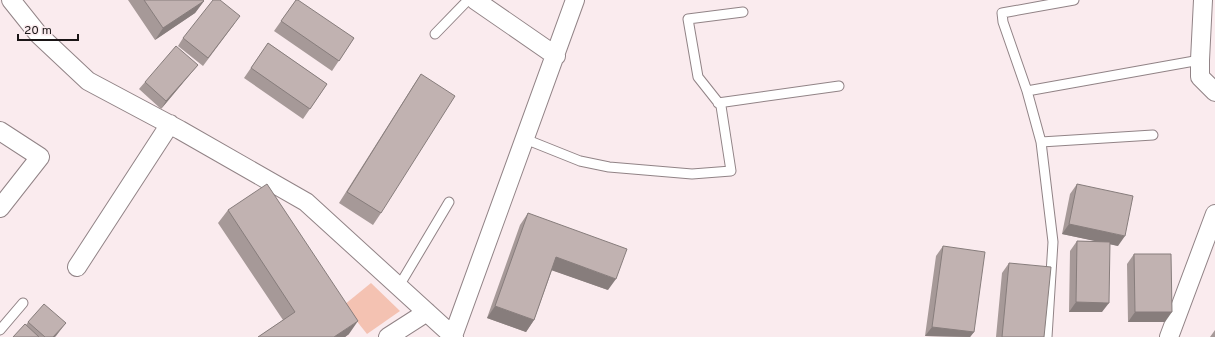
<svg xmlns="http://www.w3.org/2000/svg" width="1215" height="337" font-family="Overpass,sans-serif">
  <style>
    .green { fill: #f4c2b2 }
    .lines { fill: none; stroke-linecap: round; stroke-linejoin: round }
    .lane-casing { stroke: #918386; stroke-width: 11 }
    .street-casing { stroke: #918386; stroke-width: 20 }
    .lane { stroke: #fff; stroke-width: 9 }
    .street { stroke: #fff; stroke-width: 18 }
    .wall { fill: #a69998 }
    .shaded-wall { fill: #877d7c }
    .building { fill: #c1b2b1; stroke: #877d7c }
  </style>
  <rect width="100%" height="100%" fill="#faebee"/>
  <!-- green -->
  <path class="green" d="M371 283 400 311 367 334 344 305Z"/>
  <g class="lines">
    <defs>
      <path id="lane" d="M435 34 468 0
        M1027 91 1200 60
        M718 103 839 86
        M525 139 580 161 609 167 692 174 731 171 721 106 698 77 688 19 743 12
        M1041 142 1153 135
        M399 286 449 202
        M0 330 23 303
        M1047 337 1053 242 1041 142 1027 91 1003 22 1002 13 1074 0"/>
      <path id="street" d="M11 0 39 35 88 81 180 130 306 202 454 337
        M475 0 556 56
        M1203 0 1200 60V77L1215 92
        M0 131 40 157 0 208
        M77 267 170 124
        M453 336 575 0
        M388 337 427 312
        M1169 337 1215 214"/>
    </defs>
    <!-- lane casing -->
    <use href="#lane" class="lane-casing"/>
    <!-- street casing -->
    <use href="#street" class="street-casing"/>
    <!-- lane -->
    <use href="#lane" class="lane"/>
    <!-- street -->
    <use href="#street" class="street"/>
  </g>
  <!-- wall -->
  <path class="wall" d="M128 0H203L204 1 195 13 155 40Z
    M296 0 354 38 332 71 274 31Z
    M235 23 203 66 178 46 183 38Z
    M268 43 327 84 303 119 244 78Z
    M198 65 192 72 161 109 139 89 145 82Z
    M421 74 381 213 373 225 339 203 413 86Z
    M1077 184 1118 246 1110 244 1102 312H1069L1070 251 1077 241H1096L1062 234 1070 194Z
    M228 210 349 334 345 337H258L283 320 218 223Z
    M528 213 608 290 552 270 534 320 526 332 487 318 520 225Z
    M943 246 974 332 970 337 925 336 936 256Z
    M1134 254 1165 322H1128L1127 264Z
    M1009 263 1044 337H996L1002 273Z
    M28 322 55 337H13L26 325Z
    M1215 330V337H1210Z"/>
  <!-- shaded-wall -->
  <path class="shaded-wall" d="M204 1 195 13 155 40 163 28Z
    M198 65 192 72 161 109 166 101Z
    M1069 224 1125 236 1118 246 1062 234Z
    M556 257 616 279 608 290 548 269Z
    M1076 302 1109 303 1102 312H1069Z
    M495 306 534 320 526 332 487 318Z
    M1135 312H1172L1165 322H1128Z
    M358 321 349 334 345 337H334Z
    M66 323 56 336 55 337H53Z
    M932 327 974 332 970 337 925 336Z"/>
  <!-- building -->
  <path class="building" d="M144 0H203L204 1 163 28Z
    M213 0H220L240 16 208 58 183 38Z
    M296 0H298L354 38 339 61 281 21Z
    M268 43 327 84 310 109 251 68Z
    M176 46 198 65 166 101 145 82Z
    M421 74 455 96 381 213 347 192Z
    M267 184 358 321 334 337H258L295 312 228 210Z
    M1077 184 1133 196 1125 236 1069 224Z
    M528 213 627 249 616 279 556 257 534 320 495 306Z
    M1077 241 1110 242 1109 303 1076 302Z
    M943 246 985 252 974 332 932 327Z
    M1134 254H1171L1172 312H1135Z
    M1009 263 1051 267 1044 337H1002Z
    M44 304 66 323 53 337H45L28 322Z
    M25 324 39 337H13Z"/>
  <!-- scale -->
  <path d="M18 34v6h60v-6" fill="none" stroke="#1a1516" stroke-width="2"/>
  <text x="24" y="34" font-size="12" fill="#1a1516" stroke="#faebee" stroke-width="3" paint-order="stroke">20 m</text>
</svg>
